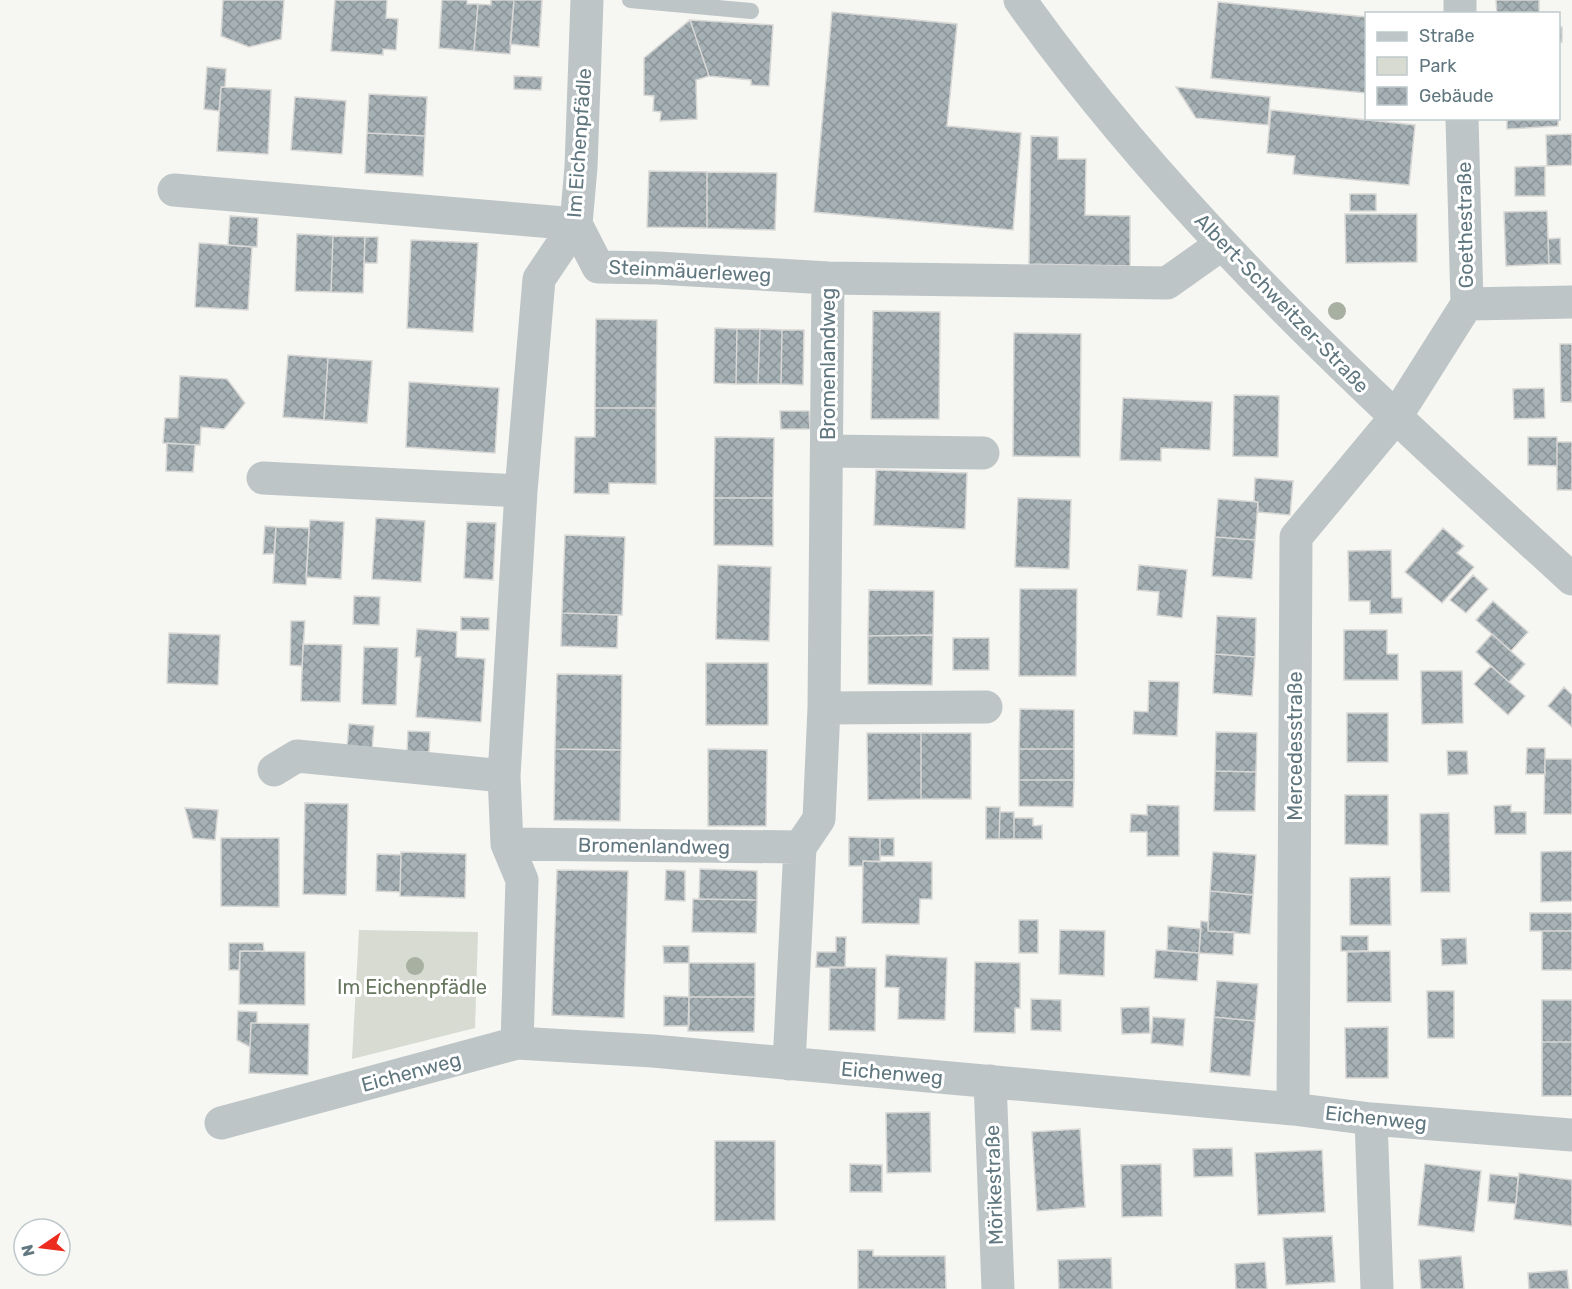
<svg xmlns="http://www.w3.org/2000/svg" width="1572" height="1289" font-family="Rubik,sans-serif">
  <style>
    .park { fill: #d7dbd1 }
    .building { fill: url(#building-cross-hatch); stroke: #d8d7d5; stroke-width: 1.5 }
    .lines { fill: none; stroke-linecap: round; stroke-linejoin: round }
    .service { stroke: #bec5c7; stroke-width: 16 }
    .minor { stroke: #bec5c7; stroke-width: 33 }
    .tertiary { stroke: #bec5c7; stroke-width: 33 }
    .tree { fill: #a7b0a1 }
    .labels { text-anchor: middle; stroke-width: 6; stroke-linejoin: round; paint-order: stroke }
    .street-label { font-size: 20px; fill: #60777f; stroke: #fff }
    .park-label { font-size: 20px; fill: #67775f; stroke: #fff }
  </style>
  <defs>
    <pattern id="building-cross-hatch" width="8" height="8" patternUnits="userSpaceOnUse" patternTransform="scale(1.5)"><rect width="8" height="8" fill="#a6b1b5"/><path d="M0 0l8 8M0 8l8-8" fill="none" stroke="#8b9598"/></pattern>
  </defs>
  <rect width="100%" height="100%" fill="#f6f6f2"/>
  <!-- park -->
  <path class="park" d="M359 930 478 932 475 1028 352 1059Z"/>
  <!-- building -->
  <path class="building" d="M223 0H284L281 39 249 47 221 36Z
    M335 0H387L386 18 398 19 396 50 383 49V55L331 51Z
    M442 0H467V4H478L474 51 439 48Z
    M491 0H514L510 54 474 51 478 4 491 5Z
    M514 0H542L539 47 510 44Z
    M1496 0H1539V14H1497Z
    M1218 2 1366 17V93L1211 78Z
    M832 12 957 24 947 126 1021 133 1013 230 814 212Z
    M690 20 709 76 696 80 697 119 660 121 661 112 653 111 654 96 644 95V58Z
    M690 20 773 25 769 86 751 85V80L709 76Z
    M1558 27H1562V42H1558Z
    M207 67 226 69 225 87H221L219 111 204 109Z
    M514 76 542 77 541 90 514 89Z
    M221 87 271 90 268 154 217 151Z
    M1176 87 1270 97 1268 125 1196 118Z
    M369 94 427 97 425 136 367 133Z
    M295 97 346 101 342 154 291 150Z
    M1271 110 1415 125 1409 185 1293 174 1295 156 1267 153Z
    M1507 118H1558V126L1507 129Z
    M367 133 425 136 423 176 365 173Z
    M1572 134V165L1547 166 1546 135Z
    M1031 136 1058 137V159H1086L1085 215 1130 216V266L1029 264Z
    M1545 166V196H1515V167Z
    M649 171 707 172V228L647 227Z
    M707 172 777 173 775 230 707 228Z
    M1350 194H1376V211H1350Z
    M1547 211 1549 264 1506 266 1504 212Z
    M1345 214H1417V262L1346 263Z
    M230 216 258 218 257 247 228 245Z
    M297 234 333 236 331 292 295 291Z
    M333 236 365 237 363 293 331 292Z
    M365 237H378L377 263H364Z
    M1560 238 1561 264H1549L1548 239Z
    M411 240 478 243 473 332 407 328Z
    M199 243 252 247 248 310 195 307Z
    M873 311 940 312 939 419H871Z
    M596 319 657 320 656 408H595Z
    M715 328 737 329 736 384 714 383Z
    M737 329H760L758 384H736Z
    M760 329 782 330 781 384H758Z
    M782 330H804L803 385 781 384Z
    M1014 333 1081 334 1080 457 1013 456Z
    M1560 344H1572V402H1561Z
    M288 355 328 358 324 420 283 417Z
    M328 358 372 361 367 423 324 420Z
    M180 376 227 379 245 403 224 429 201 427 200 445 163 443 165 418H178Z
    M409 382 499 388 495 453 406 447Z
    M1544 388 1545 418 1514 419 1513 389Z
    M1234 395 1279 396 1278 457 1233 456Z
    M1123 398 1212 402 1210 450 1161 448V461L1120 460Z
    M595 408H656V484L609 483V494L574 493 575 437H595Z
    M780 411H809L810 429H781Z
    M715 437 774 438 773 498H714Z
    M1528 437H1557V466L1528 465Z
    M1557 442H1572V490H1557Z
    M167 443 195 445 193 472 166 471Z
    M876 470 967 473 965 529 874 525Z
    M1255 478 1293 481 1290 515 1258 512V502L1254 501Z
    M714 498H773V546L714 545Z
    M1018 498 1071 500 1069 569 1015 567Z
    M1218 499 1258 502 1255 540 1215 537Z
    M376 518 425 521 421 582 372 579Z
    M310 520 344 522 341 579 306 577Z
    M467 522 496 523 493 580 464 578Z
    M265 526 276 527 274 554H263Z
    M276 527 309 528 306 585 273 583Z
    M1443 528 1464 546 1457 553 1474 567 1442 603 1405 572Z
    M565 535 625 537 622 615 562 613Z
    M1215 537 1255 540 1252 579 1212 576Z
    M1391 550 1392 598H1402V613L1370 614V601H1349L1348 551Z
    M718 565 771 567 769 641 716 639Z
    M1139 565 1187 570 1182 618 1157 615 1159 592 1137 590Z
    M1473 575 1488 589 1466 613 1450 600Z
    M1020 589H1077L1076 676H1019Z
    M869 590 934 591 933 635 868 636Z
    M354 596 380 597 379 625 353 624Z
    M1493 601 1528 632 1511 651 1476 620Z
    M562 613 618 615 617 648 561 646Z
    M1217 616 1256 618 1255 657 1215 654Z
    M461 617 489 618V630H461Z
    M291 621H305L302 666 290 665Z
    M417 629 457 632 456 657 485 659 481 722 416 717 421 657H415Z
    M1344 630H1387V654H1398V680H1344Z
    M169 633 220 635 218 685 167 683Z
    M1492 634 1525 664 1509 682 1476 652Z
    M933 635 932 685 868 684V636Z
    M953 638H989V670H953Z
    M303 644 342 645 340 702 301 701Z
    M364 647 398 648 396 705 362 704Z
    M1215 654 1255 657 1252 696 1213 693Z
    M706 663H768V725H706Z
    M1491 666 1525 696 1508 715 1474 684Z
    M1421 671H1462L1463 723 1422 724Z
    M557 674 622 675 621 750 555 749Z
    M1149 681 1179 682 1177 736 1133 734 1134 711 1148 712Z
    M1564 687 1572 695V727L1548 706Z
    M1020 709 1074 710V749H1019Z
    M1347 713H1388V762H1347Z
    M349 724 374 726 372 749 347 748Z
    M408 731 430 732 429 752H407Z
    M1216 732 1257 733 1256 772 1215 771Z
    M867 733H921V799L868 800Z
    M921 733H971V799H921Z
    M1527 748H1545V774H1526Z
    M555 749 621 750 620 821 554 820Z
    M708 749 767 750 766 826H708Z
    M1019 749H1074V780H1019Z
    M1447 751H1467L1468 774 1448 775Z
    M1545 759H1572V814H1544Z
    M1215 771 1256 772 1255 811H1214Z
    M1019 780H1074L1073 807 1019 806Z
    M1345 795H1388V845L1345 844Z
    M305 803 348 804 346 895 303 894Z
    M1147 805 1179 806V856H1147V832H1130L1131 814 1147 815Z
    M1511 805V812H1526V834H1495L1494 806Z
    M986 807H1000L999 839H986Z
    M185 808 218 810 215 840 193 838Z
    M1000 812H1014V839H999Z
    M1449 813 1450 892H1421L1420 814Z
    M1014 818H1033V826L1042 825V839H1014Z
    M849 837 880 838V862L863 861V866H849Z
    M221 838H279V907L221 906Z
    M880 838H894V856H880Z
    M1572 851V901L1541 902V852Z
    M401 852 466 854 465 898 400 896Z
    M1213 852 1256 855 1253 895 1210 891Z
    M377 854 401 855 400 892 376 891Z
    M863 861 932 862V899H920L919 924 862 923Z
    M700 869 757 871V900L699 899Z
    M557 870 628 871 624 1018 552 1015Z
    M666 870 685 871V901L665 900Z
    M1390 877 1391 925H1350V878Z
    M1210 891 1253 895 1250 934 1208 931Z
    M693 899 757 900 756 933 692 932Z
    M1530 913H1572V931H1530Z
    M1019 920H1038V953H1019Z
    M1201 921 1208 922V931L1234 932 1233 955 1199 953Z
    M1168 926 1201 929 1199 953 1167 950Z
    M1060 930 1105 931 1104 976 1059 974Z
    M1542 931H1572V970H1542Z
    M1341 936H1368V951H1341Z
    M836 937H846L845 968 816 967 817 952H836Z
    M1466 938 1467 964 1442 965 1441 939Z
    M229 943H263L264 951H240L239 970H229Z
    M663 946H689V963H664Z
    M1156 950 1199 953 1197 981 1154 978Z
    M240 951 305 952V1005L239 1004Z
    M1390 951 1391 1002H1347V952Z
    M886 955 947 958 945 1020 898 1019 899 988 885 987Z
    M975 962 1020 963V1008H1015V1033L974 1032Z
    M689 963H755V997H689Z
    M830 967 876 968 875 1031 829 1030Z
    M1217 981 1258 984 1255 1021 1214 1017Z
    M1427 991H1454V1038H1428Z
    M664 996 689 997V1026H664Z
    M689 997H755L754 1032 688 1031Z
    M1031 999 1061 1000V1031L1031 1030Z
    M1542 1000H1572V1042H1542Z
    M1149 1007 1150 1033 1122 1034 1121 1008Z
    M238 1011 257 1012V1023H251L250 1047 237 1040Z
    M1153 1017 1185 1019 1183 1046 1151 1043Z
    M1214 1017 1255 1021 1250 1076 1210 1072Z
    M251 1023 309 1024 308 1075 249 1073Z
    M1388 1027V1078H1346L1345 1028Z
    M1542 1042H1572V1096H1542Z
    M930 1112 931 1172 887 1173 886 1113Z
    M1080 1129 1085 1207 1037 1211 1032 1132Z
    M715 1141H775V1220L715 1221Z
    M1232 1148 1233 1176 1194 1177 1193 1149Z
    M1322 1150 1325 1212 1258 1215 1255 1153Z
    M850 1164 882 1165V1192H850Z
    M1161 1164 1162 1216 1122 1217 1121 1165Z
    M1425 1164 1481 1171 1474 1232 1418 1225Z
    M1519 1173 1572 1180V1226L1514 1219Z
    M1490 1174 1518 1177 1516 1204 1488 1201Z
    M1332 1236 1335 1282 1286 1285 1283 1238Z
    M858 1250H873V1256H945L946 1289H858Z
    M1461 1256 1464 1289H1421L1419 1260Z
    M1111 1258 1112 1289H1059L1058 1260Z
    M1265 1262 1267 1289H1236L1235 1264Z
    M1567 1270 1569 1289H1529L1528 1273Z"/>
  <g class="lines">
    <!-- service -->
    <path class="service" d="M630 0 751 11"/>
    <!-- minor -->
    <path class="minor" d="M1460 0V14
      M174 190 576 224 598 267 657 268 828 278 1167 283 1222 244
      M1467 304 1572 302
      M828 451 983 453
      M263 478 521 491
      M824 708 986 707
      M274 770 297 756 504 776
      M507 844 800 847
      M517 1043 522 880 507 844 504 776 521 491 539 279 576 224 581 167 587 0
      M789 1064 800 847 819 819 824 708 828 278
      M990 1081 998 1289
      M1293 1109 1296 537 1395 418 1467 304 1462 118
      M1371 1119 1377 1289
      M221 1123 517 1043 653 1051 1293 1109 1371 1119 1572 1135"/>
    <!-- tertiary -->
    <path class="tertiary" d="M1020 0C1176 219 1374 399 1572 579"/>
  </g>
  <!-- trees -->
  <g class="tree">
    <circle cx="1337" cy="311" r="9"/>
    <circle cx="415" cy="966" r="9"/>
  </g>
  <g class="labels">
    <!-- street labels -->
    <g class="street-label">
      <text transform="translate(579 143) rotate(-86)" y="7">Im Eichenpfädle</text>
      <text transform="translate(1465 225) rotate(-91)" y="7">Goethestraße</text>
      <text transform="translate(690 271) rotate(3)" y="7">Steinmäuerleweg</text>
      <text transform="translate(1282 303) rotate(46)" y="7">Albert-Schweitzer-Straße</text>
      <text transform="translate(828 364) rotate(-90)" y="7">Bromenlandweg</text>
      <text transform="translate(1295 746) rotate(-90)" y="7">Mercedesstraße</text>
      <text transform="translate(654 846) rotate(1)" y="7">Bromenlandweg</text>
      <text transform="translate(411 1072) rotate(-15)" y="7">Eichenweg</text>
      <text transform="translate(892 1073) rotate(5)" y="7">Eichenweg</text>
      <text transform="translate(1376 1118) rotate(6)" y="7">Eichenweg</text>
      <text transform="translate(994 1185) rotate(-92)" y="7">Mörikestraße</text>
    </g>
    <!-- park labels -->
    <g class="park-label">
      <text x="412" y="994">Im Eichenpfädle</text>
    </g>
  </g>
  <!-- legend -->
  <rect x="1365" y="12" width="195" height="108" fill="#ffffff" stroke="#bfc9cc" stroke-width="1.5"/>
  <rect x="1377" y="32" width="30" height="9" fill="#bec5c7" stroke="#bfc9cc" stroke-width="1.5"/>
  <text x="1419" y="42" font-size="18" fill="#60777f">Straße</text>
  <rect x="1377" y="57" width="30" height="18" fill="#d7dbd1" stroke="#bfc9cc" stroke-width="1.5"/>
  <text x="1419" y="72" font-size="18" fill="#60777f">Park</text>
  <rect x="1377" y="87" width="30" height="18" fill="url(#building-cross-hatch)" stroke="#bfc9cc" stroke-width="1.5"/>
  <text x="1419" y="102" font-size="18" fill="#60777f">Gebäude</text>
  <!-- north arrow -->
  <g transform="translate(42 1247) rotate(256)"><circle r="28" fill="#ffffff" stroke="#bfc9cc" stroke-width="1.5"/>
  <path d="M0-4.5L10 22L0 15L-10 22Z" fill="#eb2c1e"/>
  <text y="-9" font-size="16" font-weight="bold" text-anchor="middle" fill="#60777f">N</text>
  </g>
</svg>
